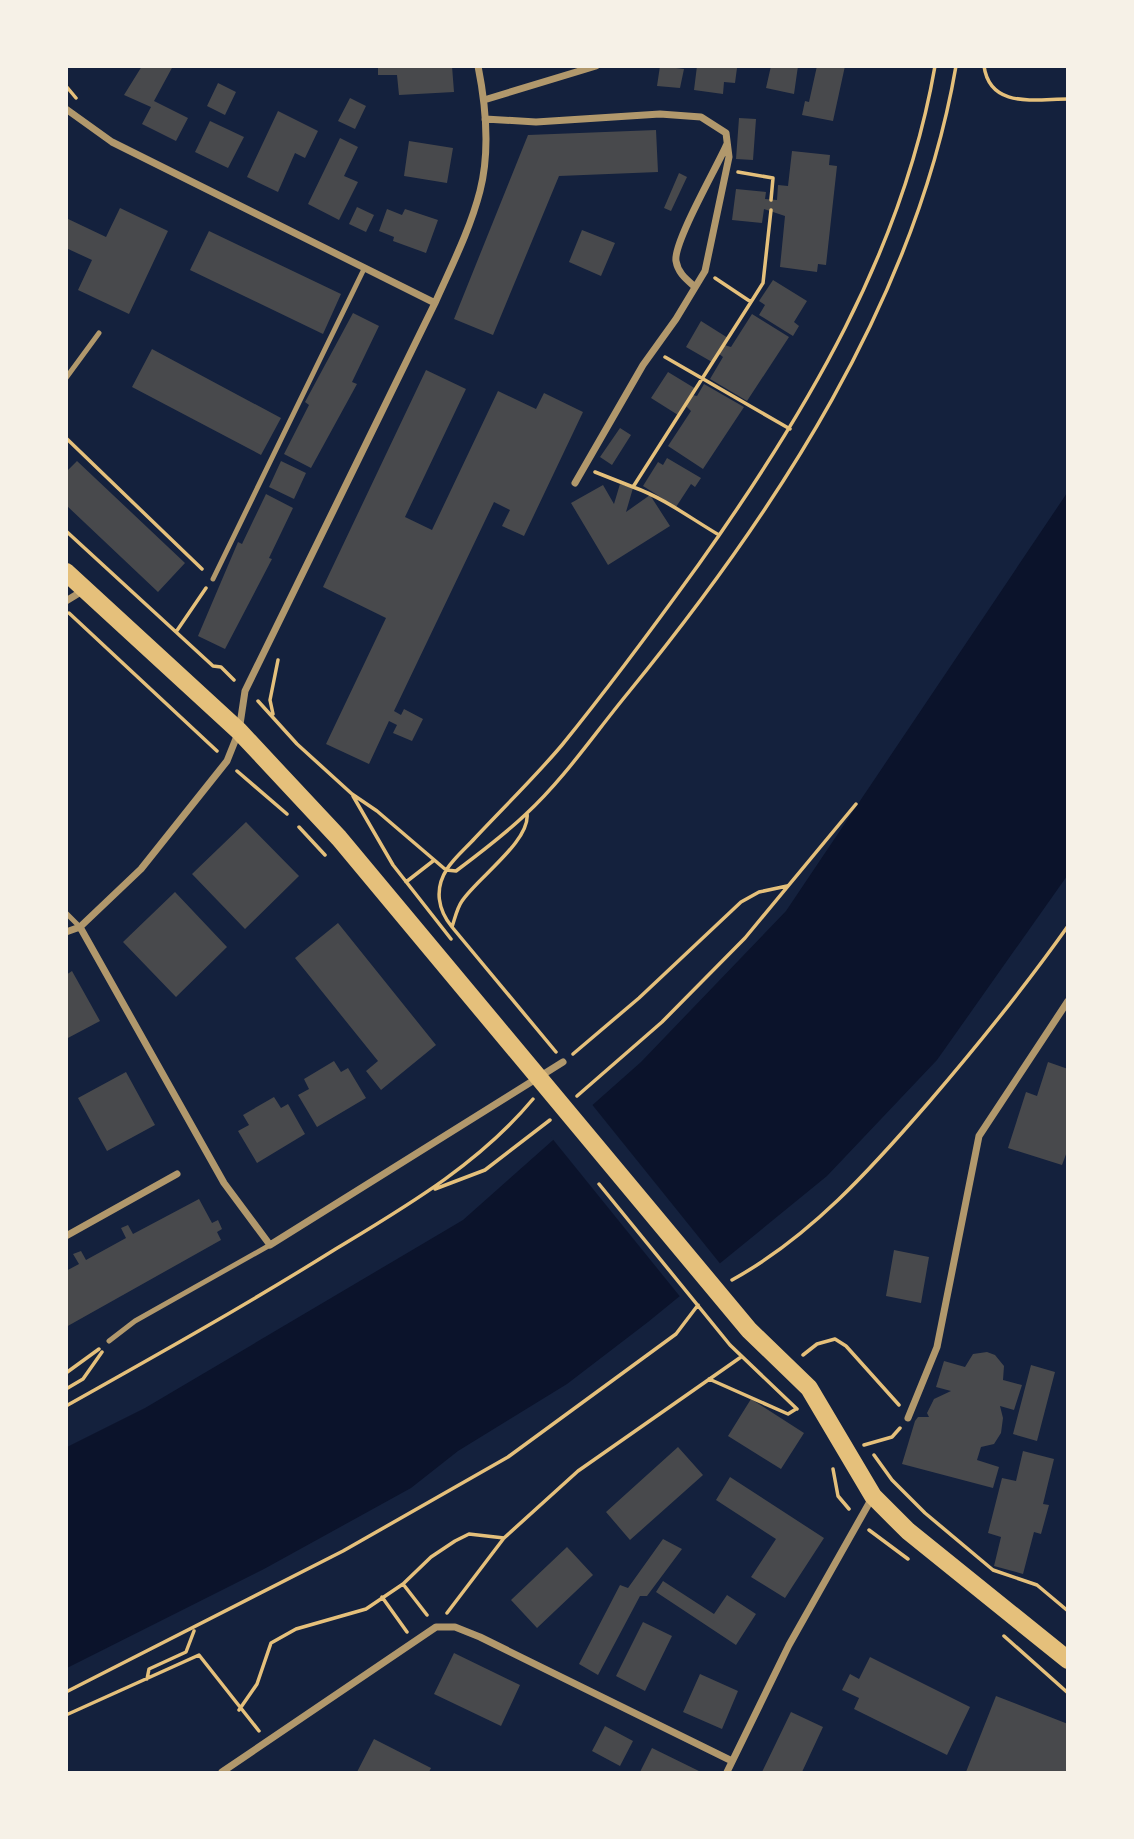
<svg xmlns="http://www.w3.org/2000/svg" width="1134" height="1839" font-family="'IBM Plex Sans',sans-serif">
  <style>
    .water { fill: #0b132b }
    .pier { fill: #14213d }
    .building { fill: #48494c }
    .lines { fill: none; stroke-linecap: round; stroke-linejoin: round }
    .path { stroke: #e5c07b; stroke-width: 3.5 }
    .service { stroke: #b1986c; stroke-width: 5 }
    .minor { stroke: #b1986c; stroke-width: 7 }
    .primary { stroke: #e5c07b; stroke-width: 18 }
  </style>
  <rect width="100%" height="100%" fill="#14213d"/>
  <!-- water -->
  <path class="water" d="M1067 493V876L937 1060 827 1176 648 1322 567 1384 458 1451 411 1488 264 1569 67 1668V1447L145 1408 463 1220 641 1062 786 911Z"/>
  <!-- pier -->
  <path class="pier" d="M590 1102 722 1266 682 1299 551 1137Z"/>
  <!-- building -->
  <path class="building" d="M142 66H173L154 101 188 118 176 141 142 124 151 107 124 95Z
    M378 66H452L454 92 399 95 397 75H378Z
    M660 66 684 69 680 88 657 86Z
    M697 66 737 68 735 83 724 82 723 94 694 90Z
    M771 66H798L794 94 766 88Z
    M817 66H845L833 121 802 115 805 101 809 102Z
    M218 83 236 92 225 115 207 106Z
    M350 98 366 106 355 129 338 121Z
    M278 111 318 131 305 158 295 153 278 192 247 177Z
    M739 118 756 119 753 160 736 159Z
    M210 121 244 137 228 168 195 152Z
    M656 130 658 172 559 176 493 335 454 319 528 135Z
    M340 138 358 147 344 176 358 182 339 220 308 204Z
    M409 141 453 148 447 183 404 176Z
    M792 151 830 155 829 165 837 166 826 265 818 264 817 272 780 267 785 216 764 209 762 223 732 220 736 189 766 192 765 199 777 200 778 185 788 186Z
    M679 173 687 177 671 211 664 208Z
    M357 207 374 215 366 232 349 224Z
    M120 208 168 231 129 314 78 290 92 260 66 248V218L106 237Z
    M387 209 402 215 405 209 438 220 426 253 393 241 394 237 379 231Z
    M582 230 615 243 601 276 569 262Z
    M209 231 341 294 323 334 190 270Z
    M773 280 807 301 794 322 799 326 793 336 759 315 765 305 759 301Z
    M353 313 379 326 352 382 357 384 311 468 284 454 309 405 305 402Z
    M752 314 789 337 747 401 710 379 723 357 718 353 712 362 686 347 701 321 728 338 724 345 731 347Z
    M152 349 281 418 261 455 132 387Z
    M426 370 466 389 405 517 432 530 498 391 536 409 544 393 583 412 524 536 502 526 510 510 494 502 394 711 401 715 404 709 423 719 412 741 393 733 397 725 389 721 369 764 326 744 386 618 323 587Z
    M668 372 696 389 692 395 697 396 704 384 744 407 703 469 668 446 691 411 685 405 678 415 651 398Z
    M620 428 631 435 612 465 600 457Z
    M667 458 701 478 695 487 691 484 676 507 643 486 658 462 663 465Z
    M77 461 185 563 158 592 66 505V472Z
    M281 461 306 473 294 499 269 487Z
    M620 484 633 488 626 512 650 495 670 526 608 565 571 503 603 485 614 504Z
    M266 494 293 508 269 558 272 559 225 649 198 636 238 542 242 544Z
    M246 822 299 876 245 929 192 874Z
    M175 892 227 947 176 997 123 942Z
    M338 923 436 1045 381 1090 366 1071 378 1061 295 958Z
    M72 971 100 1021 66 1039V975Z
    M334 1061 341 1072 348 1068 366 1098 317 1127 298 1095 309 1089 304 1079Z
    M1048 1062 1068 1069V1149L1062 1165 1008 1148 1026 1092 1037 1096Z
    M126 1072 155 1125 107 1151 78 1098Z
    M274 1097 281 1108 288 1104 305 1134 257 1163 238 1131 249 1125 243 1115Z
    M199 1199 212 1223 218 1220 222 1229 217 1232 221 1240 66 1327V1271L79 1264 73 1254 81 1251 86 1260 126 1238 121 1228 128 1225 133 1234Z
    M894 1250 929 1257 921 1303 886 1296Z
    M987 1352 995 1355 1004 1366 1003 1380 1022 1385 1014 1410 1000 1406 1003 1418 1001 1433 994 1444 981 1447 977 1460 999 1467 993 1488 902 1464 915 1421 918 1417H929L927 1413 934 1399 951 1391 936 1387 944 1361 965 1367 973 1354Z
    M1031 1365 1055 1372 1037 1441 1013 1434Z
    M751 1399 804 1433 781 1469 728 1436Z
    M678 1447 703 1475 630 1540 606 1512Z
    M1023 1451 1054 1459 1043 1504 1049 1505 1041 1534 1034 1532 1023 1574 994 1566 1001 1537 988 1533 1002 1478 1016 1481Z
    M730 1477 824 1538 785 1598 751 1577 776 1539 716 1500Z
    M663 1539 682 1549 647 1596H640L598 1675 579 1664 620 1585 628 1588Z
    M567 1547 593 1575 537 1628 511 1600Z
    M663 1581 714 1614 727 1595 756 1614 736 1645 656 1592Z
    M643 1622 672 1636 645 1691 616 1676Z
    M454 1653 520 1685 501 1726 434 1694Z
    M870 1657 970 1707 947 1755 854 1709 859 1698 842 1690 850 1674 859 1679Z
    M700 1674 738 1691 722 1729 683 1712Z
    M996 1696 1068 1724V1772H966Z
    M791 1712 823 1727 802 1772H762Z
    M605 1726 633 1741 620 1766 592 1751Z
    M374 1739 431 1768 429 1772H357Z
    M652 1748 701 1772H640Z"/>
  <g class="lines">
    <!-- path -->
    <path class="path" d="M984 66C990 109 1035 99 1068 99
      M66 86 76 98
      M738 172 773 178 771 200
      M751 302 763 283 771 210
      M665 357 790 429
      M66 438 202 569
      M595 472 633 487 751 302 715 278
      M633 487C664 498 690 518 719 535
      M66 531 213 666 221 667 234 680
      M69 613 217 751
      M176 632 206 588
      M258 701 297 744 352 794 377 811 446 870 456 871C480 853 504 835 526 814 564 779 595 733 628 693 775 513 916 299 956 66
      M273 714 270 700 278 660
      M237 771 287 814
      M353 796 393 865 451 939
      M527 813C531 841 477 878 462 901 457 908 455 918 452 927L556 1052
      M299 827 325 855
      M406 882 433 861
      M452 927C438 910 434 889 447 869 454 858 466 848 475 838 504 807 535 777 562 745 610 686 655 625 699 564 806 413 903 251 935 66
      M573 1054 639 998 741 902 759 892 787 886
      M577 1096 662 1022 745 938 856 804
      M599 1184 730 1345 797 1409
      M435 1189 485 1170 550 1120
      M732 1280C810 1237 871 1169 929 1102 978 1045 1024 988 1068 926
      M803 1355 817 1344 835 1339 846 1346 899 1405
      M66 1373 99 1349
      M709 1379 788 1414 796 1409
      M66 1389 83 1379 102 1352
      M66 1406C157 1355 246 1305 334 1250 405 1207 479 1164 533 1099
      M864 1445 892 1437 900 1428
      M874 1455 892 1480 925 1513 993 1570 1037 1585 1068 1611
      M833 1469 838 1496 849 1509
      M869 1530 908 1559
      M403 1584 427 1615
      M382 1597 407 1632
      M447 1613 504 1538 578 1471 741 1357
      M1004 1636 1068 1693
      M147 1679 149 1669 186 1652 194 1631
      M66 1692 343 1551 508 1457 676 1334 698 1305
      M239 1710 257 1684 271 1643 296 1629 366 1609 403 1584 431 1557 455 1541 469 1534 504 1538
      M66 1715 199 1655 259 1731"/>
    <!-- service -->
    <path class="service" d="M66 378 99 333
      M213 579 364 269
      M66 913 80 927
      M109 1341 135 1321 270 1245"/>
    <!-- minor -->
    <path class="minor" d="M484 100 596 66
      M66 109 112 142 435 303
      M485 119 536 122 660 114 701 117 726 133 729 157 705 271 676 319 643 365 575 483
      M695 287C686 279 678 273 676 261 673 243 717 167 727 144
      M66 601 84 590
      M80 927 224 1183 270 1245 563 1062
      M66 932 80 927 141 869 227 761 239 731 245 691 435 303C451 267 470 230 480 191 490 152 486 106 478 66
      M66 1236 177 1174
      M908 1418 937 1347 979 1136 1068 1001
      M222 1772 436 1627H455L480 1637 732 1761
      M727 1772 789 1645 872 1498"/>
    <!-- primary -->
    <path class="primary" d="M66 572 239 731 339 838 749 1330 809 1388 873 1496 908 1531 1068 1660"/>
  </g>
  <!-- border -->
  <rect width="1134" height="1839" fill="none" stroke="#f6f1e7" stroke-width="136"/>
</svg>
